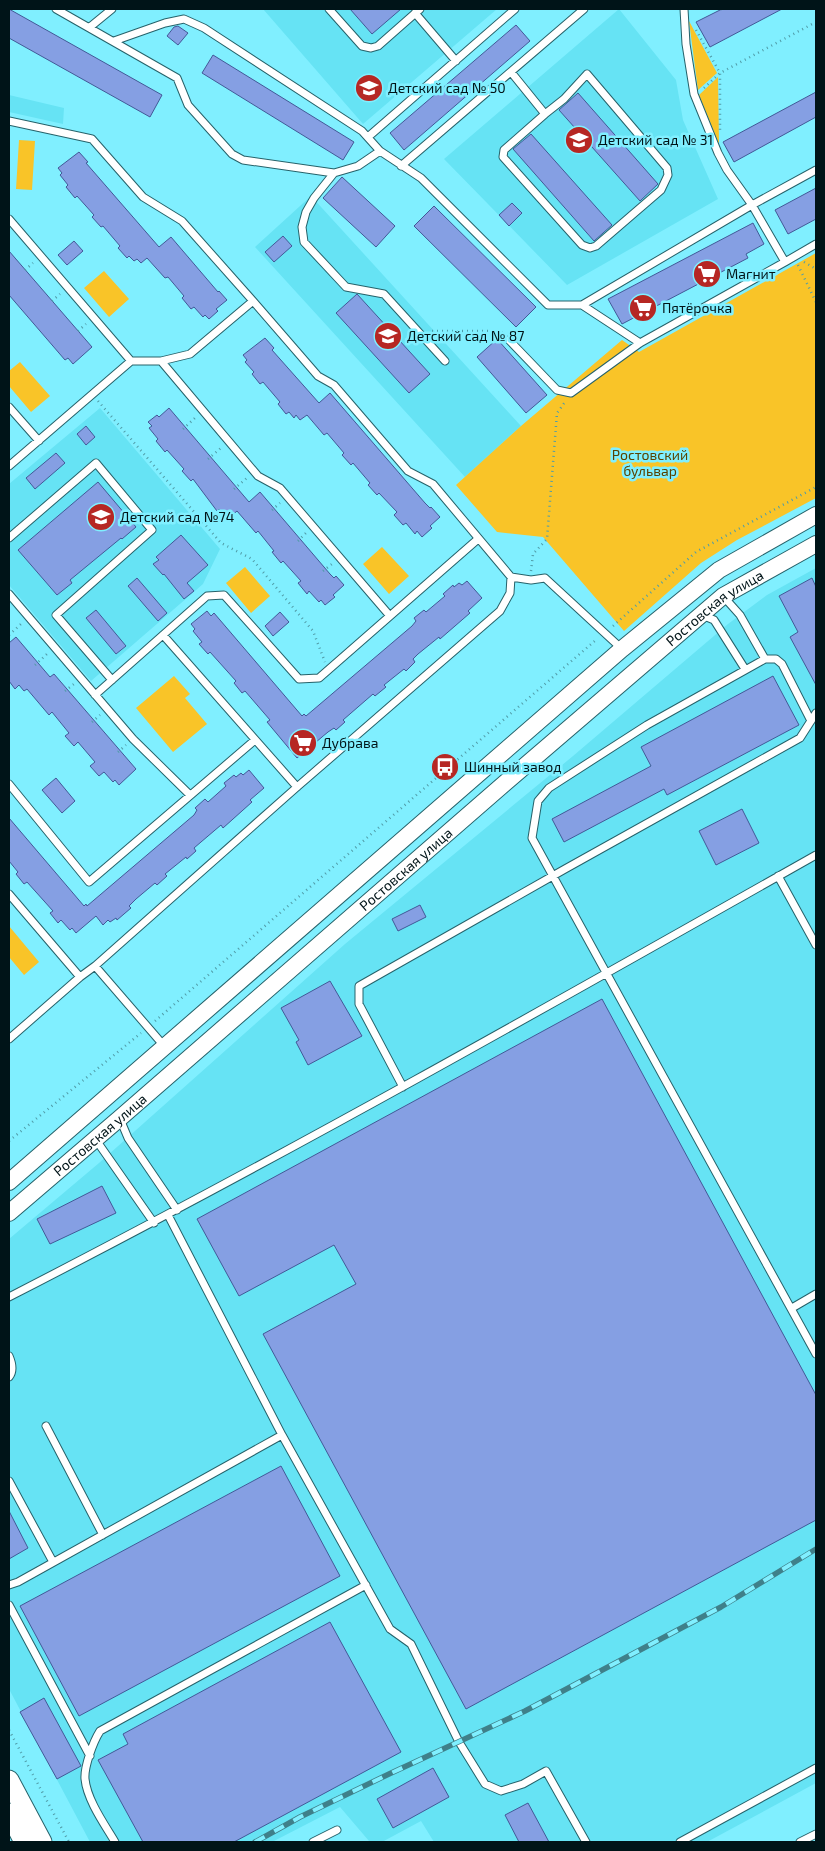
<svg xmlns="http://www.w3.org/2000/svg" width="825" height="1851" font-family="'Exo 2',sans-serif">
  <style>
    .built { fill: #66e3f4 }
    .green { fill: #f9c428 }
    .building { fill: #859fe3; stroke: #425997 }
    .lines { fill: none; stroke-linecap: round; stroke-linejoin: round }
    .service-casing { stroke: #26626a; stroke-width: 9 }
    .tertiary-casing { stroke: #26626a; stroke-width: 18 }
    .secondary-casing { stroke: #26626a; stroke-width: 21 }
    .path { stroke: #509ca8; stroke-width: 2.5; stroke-dasharray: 1 4; stroke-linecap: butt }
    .service { stroke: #fff; stroke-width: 7 }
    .tertiary { stroke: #fff; stroke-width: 16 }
    .secondary { stroke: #fff; stroke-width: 19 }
    .rail-casing { stroke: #3f808a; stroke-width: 5.5 }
    .rail { stroke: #80efff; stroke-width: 4; stroke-dasharray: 11; stroke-linecap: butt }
    .labels { text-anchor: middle; stroke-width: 5; stroke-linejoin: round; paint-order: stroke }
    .poi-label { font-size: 14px; fill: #001418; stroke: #80efff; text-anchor: start }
    .park-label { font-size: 14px; fill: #584201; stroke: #80efff }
    .street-label { font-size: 14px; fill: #001418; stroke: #80efff }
  </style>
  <rect width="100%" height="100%" fill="#80efff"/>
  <!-- built -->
  <path class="built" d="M263 9H497L363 124Z
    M619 9 676 80 683 120 718 199 567 285 444 159Z
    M9 95 64 108 63 124 9 112Z
    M311 196 521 426 465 477 255 247Z
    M100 408 220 549 203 584 91 681 9 585V484Z
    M816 568V1783L707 1842H434L421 1821 382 1842 369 1841 340 1807 272 1842H90L9 1689V1239L99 1163 345 944 573 756 728 624 767 595Z"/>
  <!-- green -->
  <path class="green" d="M689 21 717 73 698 90Z
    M718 77 719 144 699 95Z
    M19 140 35 141 32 190 16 189Z
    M816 253V498L737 540 701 563 624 631 543 537 497 532 456 485 521 426 622 340 639 352Z
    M104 271 129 299 109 317 84 288Z
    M20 362 50 396 31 412 9 386V371Z
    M382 547 409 576 389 594 363 564Z
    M245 567 270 596 251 613 226 583Z
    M174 676 190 694 185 698 207 724 173 752 136 708Z
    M9 926 39 962 24 975 9 957Z"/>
  <!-- building -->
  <path class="building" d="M9 9 162 95 150 117 9 38Z
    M350 9H401L372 34Z
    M722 9H782L710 47 696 22Z
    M516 25 530 41 404 150 390 133Z
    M178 26 188 33 178 45 167 36 174 27Z
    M213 55 354 142 343 160 202 73Z
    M816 92V117L734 162 723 142Z
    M578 93 658 184 640 201 559 110Z
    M531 134 612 225 594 241 513 149Z
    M79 152 88 162 86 163 159 247 171 237 218 292 219 291 227 300 216 309 218 311 209 319 205 315 203 317 194 307 191 309 182 298 184 296 168 277 165 278 147 258 141 263 137 259 134 261 129 256 127 258 118 248 120 246 103 226 101 227 92 217 94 215 77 196 75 198 66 187 68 185 60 175 62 173 58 168Z
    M342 177 395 226 376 247 323 198Z
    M816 188V219L788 234 775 210Z
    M512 203 522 213 509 226 499 215Z
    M434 206 536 307 516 327 414 226Z
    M753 223 764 244 746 254 748 258 622 324 608 299Z
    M283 236 292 246 274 262 265 252Z
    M74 241 83 251 67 265 58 255Z
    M9 251 92 347 73 364 68 358 65 360 9 295Z
    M357 294 430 374 409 393 336 313Z
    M265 338 274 348 272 350 319 403 330 393 425 503 430 508 431 507 440 517 430 526 432 528 422 537 417 531 415 534 406 523 403 525 394 515 397 512 379 493 377 495 368 485 370 483 353 463 351 465 342 455 344 453 327 433 324 435 307 415 300 420 296 415 294 418 289 412 286 414 278 404 280 402 263 382 260 384 252 374 254 372 245 362 247 360 243 355Z
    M497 339 547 395 526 413 477 357Z
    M169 408 249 502 260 492 330 574 334 578 336 576 344 585 333 595 335 597 325 605 321 600 319 602 309 591 307 594 298 583 301 581 283 561 281 563 272 552 274 551 258 531 256 533 237 511 230 517 227 513 224 515 219 509 217 511 193 479 191 481 182 471 184 469 167 450 165 452 156 441 158 439 149 428 152 426 148 422 157 415 159 417Z
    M86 426 95 437 86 445 77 434Z
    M56 453 65 463 35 489 26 478Z
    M98 482 136 527 122 539 121 538 70 580 72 583 57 595 18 550Z
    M181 535 208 565 187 583 194 591 184 599 164 574 163 575 153 564 159 560 156 557Z
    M137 578 167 613 158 621 128 586Z
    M812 578 816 587V685L790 637 798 632 779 596Z
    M467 581 482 598 468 611 470 613 440 639 439 637 418 654 413 659 415 662 406 671 404 669 384 685 386 687 375 696 373 694 343 720 345 722 336 730 334 728 328 732 297 758 267 722 270 720 245 691 242 693 234 683 236 681 210 652 208 654 199 644 202 642 193 631 195 629 191 624 207 611 211 616 214 613 302 716 304 714 306 716 412 626 416 621 414 618 424 610 426 612 445 596 443 594 453 585 454 587 459 583 462 585Z
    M96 610 126 646 116 654 86 618Z
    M280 612 289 622 273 636 265 626Z
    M16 637 50 677 54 674 136 769 119 785 115 780 113 782 104 772 99 776 90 766 95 762 78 742 74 746 65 736 69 733 52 712 49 715 27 689 24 691 19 685 15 689 9 681V643Z
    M773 676 799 725 667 795 664 789 564 842 552 819 651 766 641 747Z
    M249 770 264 788 250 800 252 802 223 828 221 825 201 842 194 848 196 851 187 859 186 857 165 874 167 876 157 885 155 883 136 899 129 906 131 908 117 920 116 918 110 922 108 920 103 925 96 916 76 933 72 928 70 930 61 920 58 923 50 913 53 911 27 882 24 884 16 874 18 872 9 861V818L84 906 86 904 87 906 194 815 197 810 195 808 205 799 208 802 226 786 224 783 234 775 236 777 241 773 243 775Z
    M56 778 75 801 62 813 42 790Z
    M742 809 759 843 716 865 699 831Z
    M420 905 426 917 398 931 392 919Z
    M330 981 362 1036 308 1065 296 1042 299 1040 281 1008Z
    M602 999 816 1395V1520L466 1709 263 1334 356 1284 334 1245 239 1296 197 1219Z
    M102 1186 116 1213 50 1244 37 1219Z
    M281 1466 340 1576 79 1716 20 1606Z
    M9 1511 28 1548 9 1559Z
    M330 1622 401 1752 234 1842H143L98 1760 128 1744 123 1734Z
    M44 1698 81 1766 57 1779 20 1712Z
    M433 1768 449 1797 393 1828 377 1799Z
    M528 1803 549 1842H519L505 1815Z"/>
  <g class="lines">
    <defs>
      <path id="service" d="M56 9 177 78 188 105 232 154 243 160 334 173
        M329 9 362 46 371 48 378 46 420 9
        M684 9 686 44 694 94 718 153 727 170 752 205 816 170
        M415 13 456 61
        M90 27 112 9
        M114 41 165 23 184 19 204 28 362 131 380 151 421 178 548 305H582L640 343
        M511 72 545 114 504 150 503 157 582 245 590 248 596 246 661 190 668 175 667 168 587 74 564 99 545 114
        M9 121 92 139 143 197 182 221 253 301 190 354 161 361 258 476 280 488 390 616
        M368 137 515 9
        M380 151 358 166 334 173 314 198 306 212 302 227 304 242 346 287 384 294 445 361
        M401 166 584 9
        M9 219 131 361H161
        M253 301 318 376 334 385 408 471 433 484 511 577 531 580 545 578 622 649
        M582 305 752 205 785 262 816 244
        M509 340 557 390 571 393 640 343 785 262
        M9 407 39 441
        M9 466 131 361
        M9 538 96 463 152 530 56 615 112 680
        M9 594 133 739 190 795
        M723 596 740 615 765 659
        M702 615 714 620 745 669
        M163 635 297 787
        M95 695 207 596 224 595 299 679 319 678 478 539
        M811 721 782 664 776 659H765L647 725 549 788 538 801 532 838 816 1354
        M9 784 89 882 255 740
        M778 876 816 945
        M9 894 80 977
        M95 966 297 787 500 611 510 593 511 577
        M9 1039 80 977 95 966 165 1047
        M403 1087 359 1004V986L565 869 800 738 816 713
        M120 1119 128 1138 177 1210
        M96 1140 154 1223
        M168 1215 282 1435 390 1629 411 1644 459 1742 485 1784 501 1791 523 1784 546 1771 586 1842
        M9 1297C282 1157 549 1006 816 855
        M792 1308 816 1294
        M9 1356C12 1363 14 1371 9 1377
        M46 1426 103 1535
        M9 1481 53 1562
        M9 1585 18 1582 282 1435
        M9 1605 90 1756
        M115 1842C105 1825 87 1800 85 1779 84 1767 93 1742 100 1731L366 1585
        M313 1842 337 1830
        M680 1842 816 1768
        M800 1842 816 1834"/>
      <g id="tertiary">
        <path d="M9 1182 622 649 719 570 816 515"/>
        <path id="s1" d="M9 1213 120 1118 505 783 723 596 816 544"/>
      </g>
      <path id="secondary" d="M9 1780 42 1842
        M9 1813 24 1842"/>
    </defs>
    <!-- service casing -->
    <use href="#service" class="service-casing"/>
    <!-- tertiary casing -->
    <use href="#tertiary" class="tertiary-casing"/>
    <!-- secondary casing -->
    <use href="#secondary" class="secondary-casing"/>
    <!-- path -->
    <path class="path" d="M721 9H722
      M696 30 720 73V131
      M704 88 720 73 816 22
      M804 262 816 269
      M798 265 816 302
      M25 270 33 263
      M52 301 60 294
      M78 331 86 324
      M432 331H500L502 333
      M98 401 221 543 252 559 313 631 325 662
      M183 429 196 417
      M208 459 222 447
      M234 489 248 477
      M272 510 280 503
      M298 541 306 533
      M323 571 332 564
      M531 571 533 554 547 539 557 413 565 402
      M613 626 696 552 816 487
      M9 635 21 624
      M35 665 47 654
      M65 691 74 684
      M92 722 100 715
      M118 752 126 745
      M155 1021 597 639
      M9 1141 141 1033
      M9 1730 69 1842"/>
    <!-- service -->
    <use href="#service" class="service"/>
    <!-- tertiary -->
    <use href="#tertiary" class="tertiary"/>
    <!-- secondary -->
    <use href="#secondary" class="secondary"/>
    <defs>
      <path id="rail" d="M255 1842 300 1817 389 1774 525 1711 721 1607 816 1549"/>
    </defs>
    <!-- rail casing -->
    <use href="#rail" class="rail-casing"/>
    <!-- rail -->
    <use href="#rail" class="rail"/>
  </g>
  <!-- icons -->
  <defs>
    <symbol id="school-disc" viewBox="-11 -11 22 22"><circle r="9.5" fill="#b62723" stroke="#80efff"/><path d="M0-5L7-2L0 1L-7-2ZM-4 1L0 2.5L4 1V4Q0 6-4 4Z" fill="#fff"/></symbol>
    <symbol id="supermarket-disc" viewBox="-11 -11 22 22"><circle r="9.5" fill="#b62723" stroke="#80efff"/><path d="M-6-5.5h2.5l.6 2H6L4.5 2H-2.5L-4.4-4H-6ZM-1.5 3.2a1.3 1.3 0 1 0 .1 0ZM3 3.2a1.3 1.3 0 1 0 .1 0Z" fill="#fff"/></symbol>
    <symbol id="bus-disc" viewBox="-11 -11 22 22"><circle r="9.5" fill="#b62723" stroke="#80efff"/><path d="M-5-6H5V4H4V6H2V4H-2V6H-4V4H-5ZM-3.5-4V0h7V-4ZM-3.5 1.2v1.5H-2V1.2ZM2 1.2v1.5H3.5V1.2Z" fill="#fff"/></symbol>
  </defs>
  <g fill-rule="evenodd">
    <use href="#school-disc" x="353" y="72" width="32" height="32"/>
    <use href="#school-disc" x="563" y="124" width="32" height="32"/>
    <use href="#supermarket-disc" x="691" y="258" width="32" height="32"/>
    <use href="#supermarket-disc" x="627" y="292" width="32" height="32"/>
    <use href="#school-disc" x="372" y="320" width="32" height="32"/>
    <use href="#school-disc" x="85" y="501" width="32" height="32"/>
    <use href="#supermarket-disc" x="287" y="727" width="32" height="32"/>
    <use href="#bus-disc" x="429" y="751" width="32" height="32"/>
  </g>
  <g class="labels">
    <!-- poi labels -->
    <g class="poi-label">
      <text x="388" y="93">Детский сад № 50</text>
      <text x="598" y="145">Детский сад № 31</text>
      <text x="726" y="279">Магнит</text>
      <text x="662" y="313">Пятёрочка</text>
      <text x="407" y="341">Детский сад № 87</text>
      <text x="120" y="522">Детский сад №74</text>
      <text x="322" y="748">Дубрава</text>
      <text x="464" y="772">Шинный завод</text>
    </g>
    <!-- park labels -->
    <g class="park-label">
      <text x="650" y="460">Ростовский<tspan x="650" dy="16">бульвар</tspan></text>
    </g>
    <!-- street labels -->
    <g class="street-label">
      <text dy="5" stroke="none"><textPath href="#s1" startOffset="930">Ростовская улица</textPath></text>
      <text dy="5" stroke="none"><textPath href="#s1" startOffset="525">Ростовская улица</textPath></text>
      <text dy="5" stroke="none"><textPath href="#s1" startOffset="120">Ростовская улица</textPath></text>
    </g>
  </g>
  <!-- border -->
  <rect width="825" height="1851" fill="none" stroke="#001418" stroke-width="20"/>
</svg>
